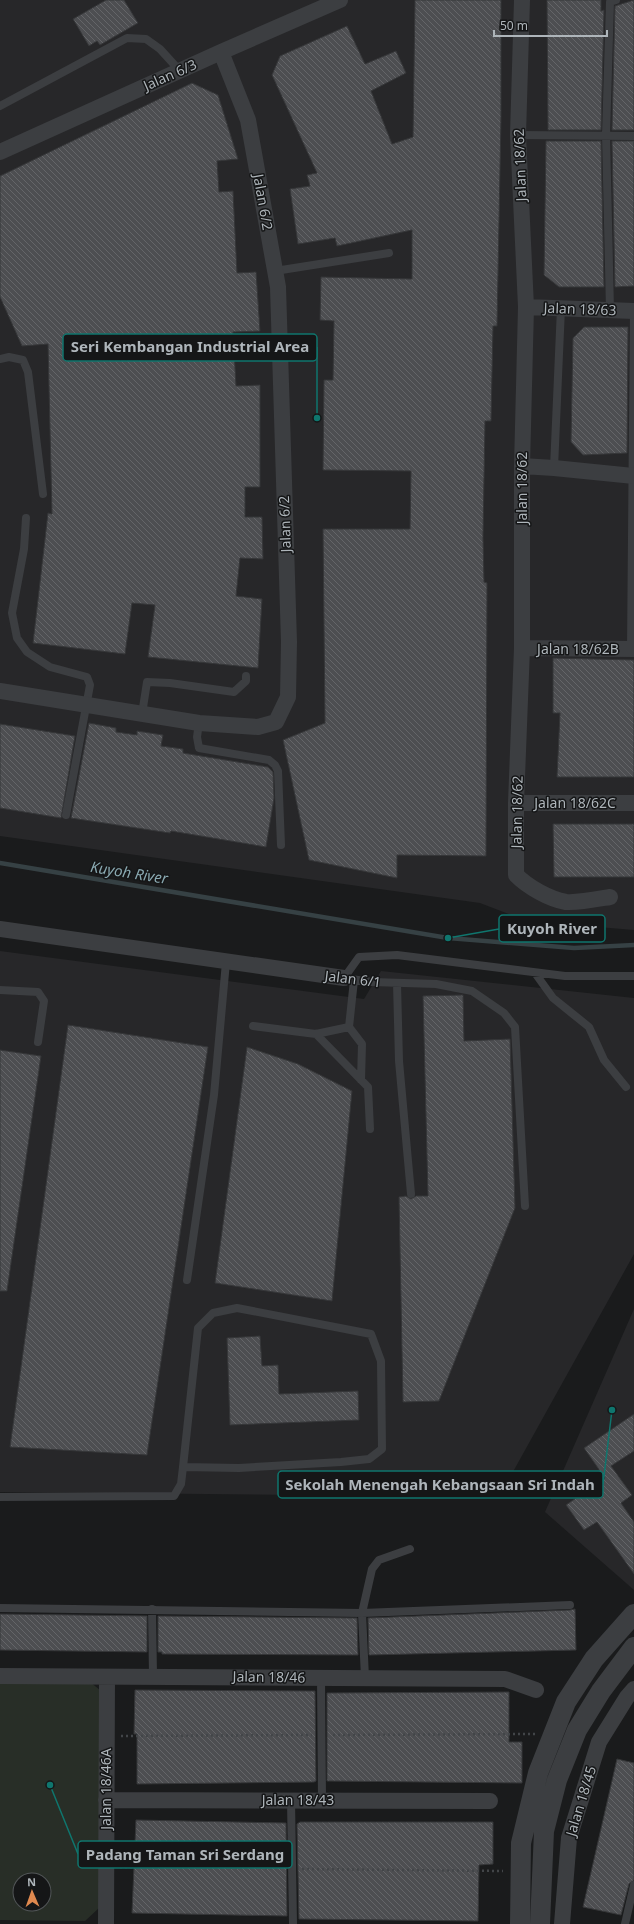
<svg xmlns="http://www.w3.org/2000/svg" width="634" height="1924" font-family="'Noto Sans',sans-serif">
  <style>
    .built { fill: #272729 }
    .garden { fill: #282e27; fill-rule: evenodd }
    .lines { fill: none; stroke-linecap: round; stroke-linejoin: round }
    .stream { stroke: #364144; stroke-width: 4.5 }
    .building { fill: url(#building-back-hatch); stroke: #353638 }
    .path { stroke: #424548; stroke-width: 2.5; stroke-dasharray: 2 3; stroke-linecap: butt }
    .service { stroke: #3c3e41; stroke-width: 8 }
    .minor { stroke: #3c3e41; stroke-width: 16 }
    .tertiary { stroke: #3c3e41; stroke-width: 20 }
    .labels { text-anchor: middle; stroke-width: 3; stroke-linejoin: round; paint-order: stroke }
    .street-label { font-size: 14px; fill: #aeb5ba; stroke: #151617 }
    .water-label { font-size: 15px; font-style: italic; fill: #8aa9b1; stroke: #151617 }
    .leader { fill: none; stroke: #0f766e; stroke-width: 1.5 }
    .callout-dot { fill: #0f766e; stroke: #151617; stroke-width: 1.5 }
    .callout { fill: #151617; stroke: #0f766e; stroke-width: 1.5 }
    .callout-label { font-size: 15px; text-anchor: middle; font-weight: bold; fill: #aeb5ba }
  </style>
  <defs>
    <pattern id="building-back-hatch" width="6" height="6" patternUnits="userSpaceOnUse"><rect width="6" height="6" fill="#4d4e51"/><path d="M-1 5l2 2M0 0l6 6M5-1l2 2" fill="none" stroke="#646568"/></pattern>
  </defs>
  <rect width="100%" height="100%" fill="#1a1b1c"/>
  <!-- built -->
  <path class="built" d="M0 0H634V930L527 921 480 903 0 836Z
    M0 951 364 999 381 971 634 998V1254L499 1497 0 1492Z
    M634 1309V1590L545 1512Z"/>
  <!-- garden -->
  <path class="garden" d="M0 1681H89L101 1691 100 1907 85 1921 0 1920ZM20 1880H44V1904H20Z"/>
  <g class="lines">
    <!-- stream -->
    <path class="stream" d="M0 863 448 938 574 948 634 945"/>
  </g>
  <!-- building -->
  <path class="building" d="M106 0H124L138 23 100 45 97 41 89 46 73 19Z
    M415 0H501V118L497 326H493L491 421H485L483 537 484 582 487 583 486 856 397 855V878L309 860 283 740 325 723 323 529H410L411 471 323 470 324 380H333L334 321 320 320 321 277 412 279V230L337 246 335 238 298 244 290 189 310 186 307 175 317 173 272 75 280 56 347 26 365 64 396 51 406 73 371 91 392 144 413 137Z
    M547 0H601V11L604 10 601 130H548Z
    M634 0V130H612L615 6Z
    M192 83 218 95 238 159 217 161 219 192 233 191 237 273 256 272 260 331 233 332 236 386 260 385V487H245V517H262L263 559 240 558 236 596 262 599 258 668 148 657 155 605 132 603 125 654 33 643 48 513 52 514 48 344 22 346 0 297V176Z
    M546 141H601L604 287H559L544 275Z
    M612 141H634V286L615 287Z
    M584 327H628L627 453 583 455 571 442 573 338Z
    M553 658 634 660V777H557L560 713H553Z
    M89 723 116 728V732L137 735V731L163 735 161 746 183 749V753L268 767 273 772 274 798 266 847 171 831 170 833 71 818Z
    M0 724 75 736 61 818 0 808Z
    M553 824H634V877H554Z
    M463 995 464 1041 510 1039 515 1208 439 1401 403 1402 399 1197 406 1196 411 1199 416 1196H428L423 996Z
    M68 1025 208 1047 147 1455 10 1447Z
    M247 1047 298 1064 352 1091 332 1301 215 1283Z
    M0 1050 41 1056 7 1291H0Z
    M260 1336 262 1366 278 1365 279 1394 358 1391 359 1420 230 1425 227 1338Z
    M634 1414V1451L611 1466 632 1495 621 1503 634 1522V1574L597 1522 584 1530 566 1505 605 1478 584 1448Z
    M575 1609 576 1650 369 1655 368 1618 570 1610Z
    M0 1614 147 1616V1652L0 1650Z
    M158 1616 357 1618 358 1655 162 1654V1652H158Z
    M135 1690 315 1691 316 1781 314 1782 137 1784V1734H134Z
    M509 1692V1742H522V1783L327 1781V1693Z
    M617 1759 634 1763V1880L629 1884 621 1915 583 1907Z
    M136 1820 286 1823 287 1916 132 1913Z
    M300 1822H493V1864L479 1865 478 1921 299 1919 297 1824Z"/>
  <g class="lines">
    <!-- path -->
    <path class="path" d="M333 1735 536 1734
      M121 1736 312 1735
      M120 1867 281 1868
      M302 1869 503 1871"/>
    <!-- service -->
    <path class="service" d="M0 106 127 38 146 39 160 49 180 71
      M518 135 634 136
      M275 271 389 253
      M610 310 606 135 610 2 616 0
      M0 359 9 357 23 360 28 372 43 494
      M554 468 561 308
      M26 518 24 549 12 613 17 638 27 652 50 667 87 677 90 685 66 815
      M631 649 634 311
      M142 714 147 682 170 683 234 692 246 681V676
      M199 723 197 737 199 748 269 760 275 765 278 771 281 845
      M535 973 553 998 589 1027 604 1060 626 1087
      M397 983 399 1061 411 1194
      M0 990 38 992 44 1001 38 1042
      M253 1026 316 1034 349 1027 354 980
      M349 1027 362 1044 361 1080
      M316 1034 368 1087 370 1129
      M525 1206 515 1027 504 1013 472 991 436 984 372 982 344 978 359 957 397 955 565 976H634
      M187 1280 214 1095 226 962
      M237 1308 371 1334 381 1361 382 1449 369 1459 341 1462 239 1468 183 1467 198 1328 213 1313Z
      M0 1497 174 1496 181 1484 183 1467
      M0 1608 362 1613 570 1605
      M152 1609 153 1676
      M321 1678 322 1800
      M365 1678 362 1613 372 1569 379 1560 410 1549
      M291 1800 293 1924
      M625 1924 634 1885"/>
    <!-- minor -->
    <path class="minor" d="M522 0 518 135 526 307 522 466V648L516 803V875C528 887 549 899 566 902 578 903 598 899 610 897
      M0 152 221 52 340 0
      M526 307 634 311
      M522 466 554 468 634 476
      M522 648 634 649
      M0 691 199 723 258 727 276 722 288 697 289 642 278 287 248 120 221 52
      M516 803H634
      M0 929 344 978
      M0 1676 505 1679 536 1690
      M106 1800 490 1801
      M106 1924 107 1678
      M562 1924 569 1838 599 1742 627 1697 634 1689"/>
    <!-- tertiary -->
    <path class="tertiary" d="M520 1924 521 1843 538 1773 566 1702 594 1659 634 1614
      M540 1924 544 1831 557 1780 577 1730 601 1691 634 1647"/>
  </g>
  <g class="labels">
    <!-- street labels -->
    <g class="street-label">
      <text transform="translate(170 75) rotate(-24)" y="5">Jalan 6/3</text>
      <text transform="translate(520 165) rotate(-92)" y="5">Jalan 18/62</text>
      <text transform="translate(263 202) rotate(80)" y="5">Jalan 6/2</text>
      <text transform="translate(580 309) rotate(2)" y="5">Jalan 18/63</text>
      <text transform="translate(522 488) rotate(-90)" y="5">Jalan 18/62</text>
      <text transform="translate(285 524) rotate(-92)" y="5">Jalan 6/2</text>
      <text x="578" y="654">Jalan 18/62B</text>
      <text x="575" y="808">Jalan 18/62C</text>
      <text transform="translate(517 812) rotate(-89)" y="5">Jalan 18/62</text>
      <text transform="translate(353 979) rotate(7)" y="5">Jalan 6/1</text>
      <text transform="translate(269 1677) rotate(1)" y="5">Jalan 18/46</text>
      <text transform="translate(106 1789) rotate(-90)" y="5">Jalan 18/46A</text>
      <text x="298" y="1805">Jalan 18/43</text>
      <text transform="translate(581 1801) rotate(-73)" y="5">Jalan 18/45</text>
    </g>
    <!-- water labels -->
    <g class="water-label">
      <text transform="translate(129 873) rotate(9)" y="5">Kuyoh River</text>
    </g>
  </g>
  <!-- callouts -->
  <path class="leader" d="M317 418L317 347M448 938L499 929M612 1410L603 1484M50 1785L78 1854"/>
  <g class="callout-dot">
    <circle cx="317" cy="418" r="4"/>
    <circle cx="448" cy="938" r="4"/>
    <circle cx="612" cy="1410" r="4"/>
    <circle cx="50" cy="1785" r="4"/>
  </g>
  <g class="callout">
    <rect x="63" y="334" width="254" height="27" rx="4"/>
    <rect x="499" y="915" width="106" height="27" rx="4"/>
    <rect x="278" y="1471" width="325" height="27" rx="4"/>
    <rect x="78" y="1841" width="214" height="27" rx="4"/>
  </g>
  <g class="callout-label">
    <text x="190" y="352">Seri Kembangan Industrial Area</text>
    <text x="552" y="934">Kuyoh River</text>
    <text x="440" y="1490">Sekolah Menengah Kebangsaan Sri Indah</text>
    <text x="185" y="1860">Padang Taman Sri Serdang</text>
  </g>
  <!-- north arrow -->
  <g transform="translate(32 1892) rotate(358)"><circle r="19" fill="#151617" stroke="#525658"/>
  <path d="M0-3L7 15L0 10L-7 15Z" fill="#e0894f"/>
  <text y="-6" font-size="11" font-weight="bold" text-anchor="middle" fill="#aeb5ba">N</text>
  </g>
  <!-- scale -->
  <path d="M494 30v6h113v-6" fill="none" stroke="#aeb5ba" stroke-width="2"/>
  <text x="500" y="30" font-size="12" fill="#aeb5ba" stroke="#151617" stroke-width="3" paint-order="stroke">50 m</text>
</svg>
